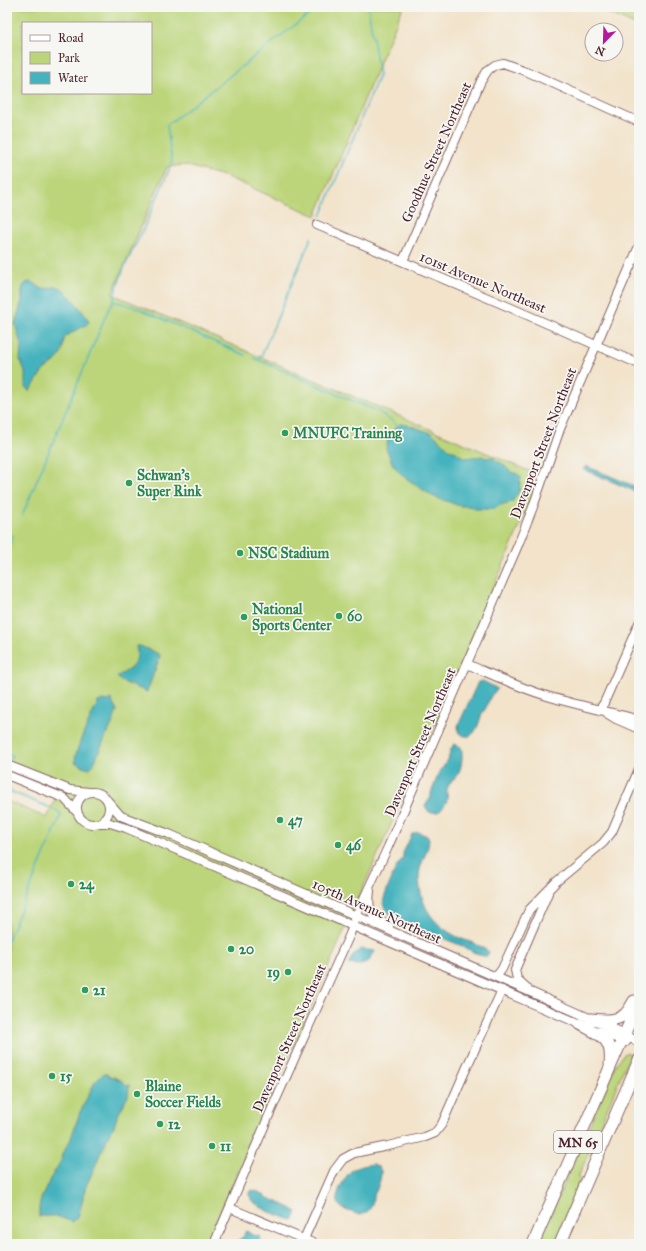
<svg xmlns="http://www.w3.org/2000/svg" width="646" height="1251" font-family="'IM FELL Great Primer',serif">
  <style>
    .green { fill: #bcd57a; stroke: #837a52; fill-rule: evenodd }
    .water { fill: #44b3be; stroke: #476974 }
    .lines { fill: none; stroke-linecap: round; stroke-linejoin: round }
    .stream { stroke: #44b3be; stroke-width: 1.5 }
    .minor-casing { stroke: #856463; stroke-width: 10 }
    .highway-casing { stroke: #856463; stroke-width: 13 }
    .minor { stroke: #fff; stroke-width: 8 }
    .highway { stroke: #fff; stroke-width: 11 }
    .leisure-dot { fill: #2e9e5b; stroke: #f6f6f2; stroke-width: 1.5 }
    .labels { text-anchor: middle; stroke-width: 3.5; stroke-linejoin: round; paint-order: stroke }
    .shield { fill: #f6f6f2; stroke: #7e6067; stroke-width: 1 }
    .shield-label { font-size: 13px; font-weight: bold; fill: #4a1f2b }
    .street-label { font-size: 14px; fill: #4a1f2b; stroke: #f6f6f2 }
    .leisure-label { font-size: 14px; font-weight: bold; fill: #27864d; stroke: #f6f6f2; text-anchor: start }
  </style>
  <rect width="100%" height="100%" fill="#f6f6f2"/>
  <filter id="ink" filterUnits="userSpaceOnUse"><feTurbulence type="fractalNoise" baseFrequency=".025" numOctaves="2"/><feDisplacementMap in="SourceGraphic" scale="8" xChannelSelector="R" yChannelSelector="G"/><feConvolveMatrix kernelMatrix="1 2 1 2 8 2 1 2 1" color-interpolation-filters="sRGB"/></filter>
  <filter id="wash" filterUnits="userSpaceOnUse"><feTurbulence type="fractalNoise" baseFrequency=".012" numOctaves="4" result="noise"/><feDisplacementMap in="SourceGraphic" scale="16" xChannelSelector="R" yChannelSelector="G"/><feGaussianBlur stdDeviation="0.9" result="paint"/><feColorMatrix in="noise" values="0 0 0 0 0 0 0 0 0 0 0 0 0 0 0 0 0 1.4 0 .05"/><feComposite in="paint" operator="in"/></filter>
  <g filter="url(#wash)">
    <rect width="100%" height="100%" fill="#f2e3ca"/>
    <!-- green -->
    <path class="green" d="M7 7H403L316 216 227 177 184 165 167 167 112 294 536 474 531 500 431 734 206 1244H7V801L47 818 54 801 61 793 7 771V768L63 791 70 784 45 780 7 765ZM23 23H151V93H23Z
      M595 7H639V27Z
      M628 1052 630 1054 578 1178 580 1180 576 1190H577L554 1244H538L616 1064 624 1054Z"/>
    <!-- water -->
    <path class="water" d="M30 282 34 283 42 289C48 289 56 285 61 288 66 290 88 317 89 322L86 325 66 336C62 341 64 348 61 354 57 362 48 366 42 372 38 378 35 385 29 391L25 387V371L20 360 21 345 15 324 22 300V291L23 286 26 283Z
      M400 424 408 425 432 433 449 449 456 452 465 458 482 456 486 458 493 457 496 461 502 463 511 472 517 474 521 477 519 491 512 502 503 504 493 509H475L469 506H460L432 496 403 476 393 465 386 448 390 433Z
      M586 466 639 488V493L583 469Z
      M136 646H140L159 654 160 656 147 692 121 681 118 678V676C126 672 136 666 137 656 138 653 136 649 136 646Z
      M483 681 496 688 497 690C488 696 489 704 484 711 481 716 482 711 481 716 478 727 473 743 459 733L458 726 478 682Z
      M112 699 113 704 117 711C113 724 106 736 100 749 97 755 96 763 90 768L85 767 75 762C74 756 83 733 86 728L98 702 103 700 108 701Z
      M454 744 461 747C463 753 462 768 458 774 454 779 449 783 447 789 446 793 448 796 447 799 447 802 443 808 441 810 438 813 433 812 429 812L425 806 431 797V793L439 773 448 760 451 749Z
      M418 832 427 836 429 839C429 852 419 863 419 877 420 907 434 927 462 939 473 943 480 945 489 952L487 956H483L473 952 465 947 435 935 433 932H428L396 919 392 916 385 909 383 903 385 895 396 868 403 858V853L412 834Z
      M361 949 375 951C367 966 365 966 348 964L354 954Z
      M104 1073 112 1077H115V1078C120 1079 124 1082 127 1086L130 1085 131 1086 129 1088 128 1096 117 1117 114 1127 111 1130 107 1138 105 1145 100 1154 95 1167 87 1184 83 1195V1199L78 1217 73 1222 56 1216H39V1207L41 1199 50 1179 61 1161 62 1154 70 1141 80 1112 95 1082Z
      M374 1164C376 1166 380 1167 381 1171 382 1176 377 1192 373 1196 373 1205 370 1213 360 1215 353 1212 343 1211 338 1204 333 1197 346 1173 354 1169 359 1166 367 1165 374 1164Z
      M252 1190C260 1191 266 1198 273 1200 281 1204 290 1207 297 1212L294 1219 292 1220 267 1211 252 1201 249 1194Z
      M247 1231 252 1235 259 1236V1238L263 1244H237V1241L244 1236 245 1232Z"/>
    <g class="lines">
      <!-- stream -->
      <path class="stream" d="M321 216 379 75 368 7
        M114 301 115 293 124 268 143 230 172 163 167 125 282 35 319 7
        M254 358 379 412 399 426
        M260 359 311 238
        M22 516 109 308 114 301 135 307 245 355
        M7 550 13 535
        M7 753 12 755 11 759
        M7 790 58 811 61 814 60 818 7 942"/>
    </g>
  </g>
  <g filter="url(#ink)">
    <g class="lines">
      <defs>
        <path id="minor" d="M317 225 509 307 639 364
          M403 261 481 81 488 70 495 65 503 63 528 72 639 122
          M467 664C493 675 518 687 544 695 575 705 608 711 639 720
          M599 710 604 703 639 623
          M608 714 616 719 639 729
          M7 765 70 790 89 792
          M7 775 64 798 76 811
          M77 808a16 16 0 1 1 32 0a16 16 0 1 1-32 0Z
          M108 801 121 816 169 834 560 1005 625 1034 639 1043
          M100 823H110L126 828 533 1004 585 1026
          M370 891C367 912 372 916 389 926
          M496 977 502 969 529 910 556 882 603 843 612 832 639 769
          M527 988 517 979 515 970 548 893
          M598 1031 626 1042
          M230 1208 315 1244
          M304 1239 334 1171 343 1159 354 1153 388 1146 425 1137 435 1133 442 1124 470 1060 502 990
          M214 1244 270 1113 350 934 358 911 388 847 518 545 533 507 560 429 639 246"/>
        <path id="highway" d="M591 1019C601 1020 615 1022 624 1015 628 1012 631 1006 634 1001
          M580 1024C600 1035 613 1038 610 1064
          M533 1244 639 1001
          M560 1244 639 1060"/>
      </defs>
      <!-- minor casing -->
      <use href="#minor" class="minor-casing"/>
      <!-- highway casing -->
      <use href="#highway" class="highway-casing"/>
      <!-- minor -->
      <use href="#minor" class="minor"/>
      <!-- highway -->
      <use href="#highway" class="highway"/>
    </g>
  </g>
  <!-- markers -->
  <g class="leisure-dot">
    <circle cx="285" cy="433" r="4"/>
    <circle cx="129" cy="483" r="4"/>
    <circle cx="240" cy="553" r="4"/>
    <circle cx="339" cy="616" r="4"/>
    <circle cx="244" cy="617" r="4"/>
    <circle cx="280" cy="820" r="4"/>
    <circle cx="338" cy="845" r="4"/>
    <circle cx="71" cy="884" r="4"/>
    <circle cx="231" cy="949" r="4"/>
    <circle cx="288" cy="972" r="4"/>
    <circle cx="85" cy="990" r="4"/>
    <circle cx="52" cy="1076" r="4"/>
    <circle cx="137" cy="1094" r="4"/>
    <circle cx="160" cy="1124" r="4"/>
    <circle cx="212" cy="1146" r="4"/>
  </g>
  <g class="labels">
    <!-- shield labels -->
    <rect class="shield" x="554" y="1131" width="48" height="22" rx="3"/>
    <g class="shield-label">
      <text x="578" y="1147">MN 65</text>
    </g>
    <!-- street labels -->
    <g class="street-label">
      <text transform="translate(436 152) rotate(-66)" y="5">Goodhue Street Northeast</text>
      <text transform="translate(483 282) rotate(23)" y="5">101st Avenue Northeast</text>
      <text transform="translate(543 443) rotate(-69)" y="5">Davenport Street Northeast</text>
      <text transform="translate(420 742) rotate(-67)" y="5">Davenport Street Northeast</text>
      <text transform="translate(377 911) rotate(24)" y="5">105th Avenue Northeast</text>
      <text transform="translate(289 1038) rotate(-66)" y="5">Davenport Street Northeast</text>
    </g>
    <!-- leisure labels -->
    <g class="leisure-label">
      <text x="293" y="438">MNUFC Training</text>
      <text x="137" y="480">Schwan's<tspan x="137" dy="16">Super Rink</tspan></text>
      <text x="248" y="558">NSC Stadium</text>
      <text x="252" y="614">National<tspan x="252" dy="16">Sports Center</tspan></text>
      <text x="347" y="621">60</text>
      <text x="288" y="825">47</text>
      <text x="346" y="850">46</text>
      <text x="79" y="889">24</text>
      <text x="239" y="954">20</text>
      <text x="280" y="977" text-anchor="end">19</text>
      <text x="93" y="995">21</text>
      <text x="60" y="1081">15</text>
      <text x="145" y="1091">Blaine<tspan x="145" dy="16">Soccer Fields</tspan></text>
      <text x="168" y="1129">12</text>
      <text x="220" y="1151">11</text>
    </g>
  </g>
  <!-- margin -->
  <rect width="646" height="1251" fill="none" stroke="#f6f6f2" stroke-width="24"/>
  <!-- legend -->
  <rect x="22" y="22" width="130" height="72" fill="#f6f6f2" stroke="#b1a0a2"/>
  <rect x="30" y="35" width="20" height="6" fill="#ffffff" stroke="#b1a0a2"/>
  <text x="58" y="42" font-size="12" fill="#4a1f2b">Road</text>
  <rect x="30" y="52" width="20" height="12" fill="#bcd57a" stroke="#b1a0a2"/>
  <text x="58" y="62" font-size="12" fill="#4a1f2b">Park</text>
  <rect x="30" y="72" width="20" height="12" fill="#44b3be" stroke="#b1a0a2"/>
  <text x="58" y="82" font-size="12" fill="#4a1f2b">Water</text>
  <!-- north arrow -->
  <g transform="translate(604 42) rotate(203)"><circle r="19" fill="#f6f6f2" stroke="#b1a0a2"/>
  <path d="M0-3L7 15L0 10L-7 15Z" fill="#b5179e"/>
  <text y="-6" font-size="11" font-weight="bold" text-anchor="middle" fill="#4a1f2b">N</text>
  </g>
</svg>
